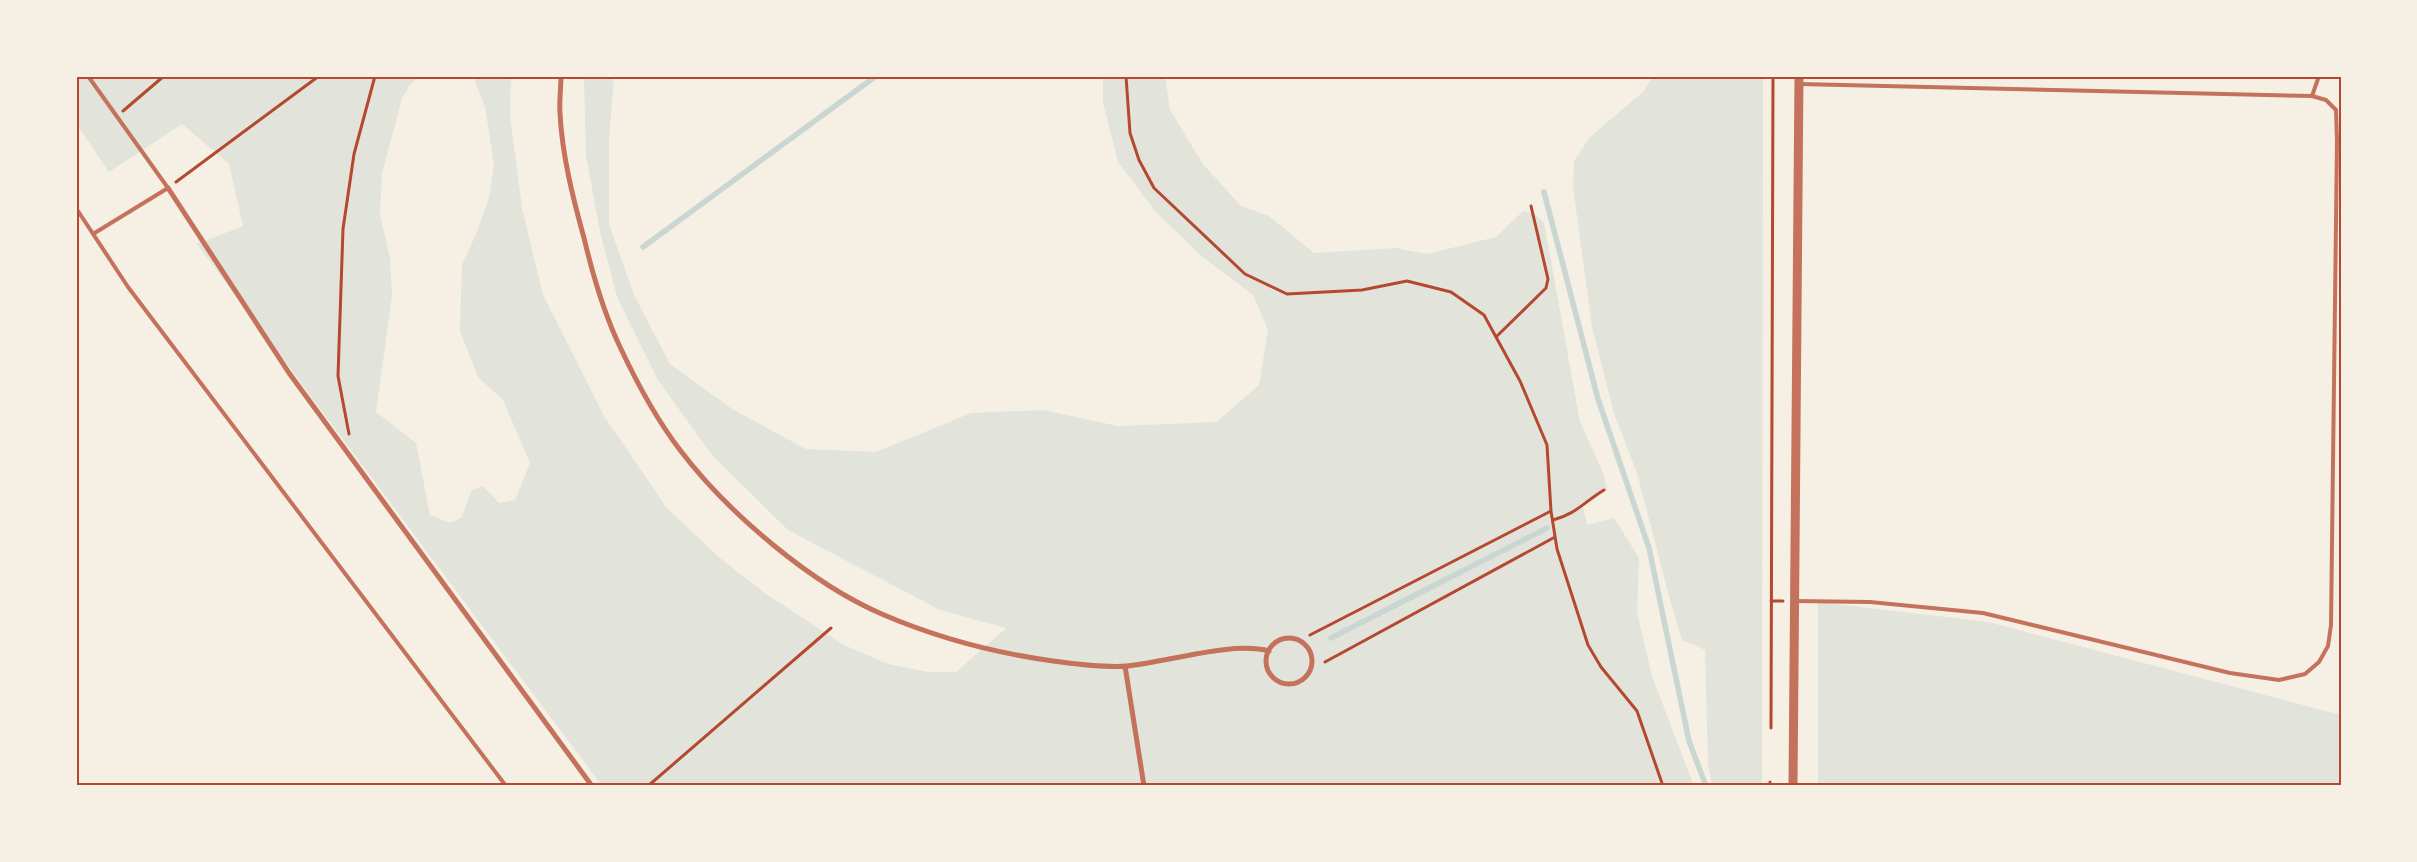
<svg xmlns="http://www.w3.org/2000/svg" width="2417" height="862" font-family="'Golos Text',sans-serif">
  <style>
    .green { fill: #e2e4dc }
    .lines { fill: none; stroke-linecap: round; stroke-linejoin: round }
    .stream { stroke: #c9d6d2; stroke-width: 5.5 }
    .path { stroke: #b5482f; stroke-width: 3 }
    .service { stroke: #c5725c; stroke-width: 4 }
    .minor { stroke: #c5725c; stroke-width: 5 }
    .tertiary { stroke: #c5725c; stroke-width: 9 }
    .neatline { fill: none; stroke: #b5482f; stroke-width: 2 }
  </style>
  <rect width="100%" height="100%" fill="#f6efe4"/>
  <!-- green -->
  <path class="green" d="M76 76H420L410 85 402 98 382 174 380 214 390 258 392 296 376 412 416 443 430 515 450 523 461 518 472 490 483 486 499 503 515 500 530 463 503 400 478 377 460 331 462 265 477 232 489 198 494 164 485 107 473 76H511L510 115 522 208 543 295 604 416 667 508 720 558 766 594 844 645 888 664 928 672H956L1006 628 940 610 788 530 712 455 658 380 617 297 600 232 586 156 584 76H614L609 140V224L634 295 670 364 732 409 806 449 876 452 971 413 1043 410 1118 426 1216 422 1259 385 1268 330 1253 295 1199 254 1155 211 1118 162 1103 103V76H1165L1170 110 1203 164 1241 206 1269 216 1314 253 1396 248 1427 254 1496 237 1523 211 1533 213 1544 222 1580 422 1603 472 1607 490 1583 507 1587 525 1614 518 1639 558 1637 612 1652 676 1694 786H602L197 244 243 226 229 164 182 124 109 172 76 123Z
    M1653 76H1763L1762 786H1712L1708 764 1705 650 1682 640 1670 600 1637 473 1614 414 1592 327 1573 187 1574 161 1590 137 1643 92Z
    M1818 602 1988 622 2341 715V786H1818Z"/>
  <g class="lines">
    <!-- stream -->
    <path class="stream" d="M1544 192 1598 399 1649 548 1689 741 1706 786
      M643 247 876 76
      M1331 638 1547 528"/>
    <!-- path -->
    <path class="path" d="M1126 76 1130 133 1139 160 1154 188 1245 274 1287 294 1362 290 1407 281 1451 292 1484 315 1520 381 1547 445 1551 511 1557 549 1588 645 1601 667 1637 711 1663 786
      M123 111 164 76
      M176 182 319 76
      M1496 337 1546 288 1548 279 1531 206
      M349 434 338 376 343 229 354 154 375 76
      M1553 520C1576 514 1584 502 1604 490
      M1771 601H1783
      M1310 635 1551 511
      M1325 662 1555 537
      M1771 728 1773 76
      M648 786 831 628
      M1770 786V782"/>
    <!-- service -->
    <path class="service" d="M88 76 168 188 93 234
      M2312 96 2319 76
      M76 208 128 287 506 786
      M1795 601 1870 602 1983 613 2230 673 2279 680 2305 674 2319 662 2328 646 2331 625 2337 141 2336 110 2326 100 2312 96 1799 84"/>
    <!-- minor -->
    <path class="minor" d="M561 76C561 88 559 101 560 113 562 155 573 198 584 238 593 276 604 314 621 349 637 383 657 420 680 450 728 513 811 584 884 615 938 638 995 653 1053 661 1076 664 1104 668 1127 666 1167 662 1232 641 1269 651
      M168 188 289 373 592 786
      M1266 661a23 23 0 1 1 46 0a23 23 0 1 1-46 0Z
      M1125 666 1144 786"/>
    <!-- tertiary -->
    <path class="tertiary" d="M1793 786 1799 76"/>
  </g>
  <!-- border -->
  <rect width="2417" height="862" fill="none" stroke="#f6efe4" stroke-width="155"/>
  <rect x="78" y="78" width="2262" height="706" class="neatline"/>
</svg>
